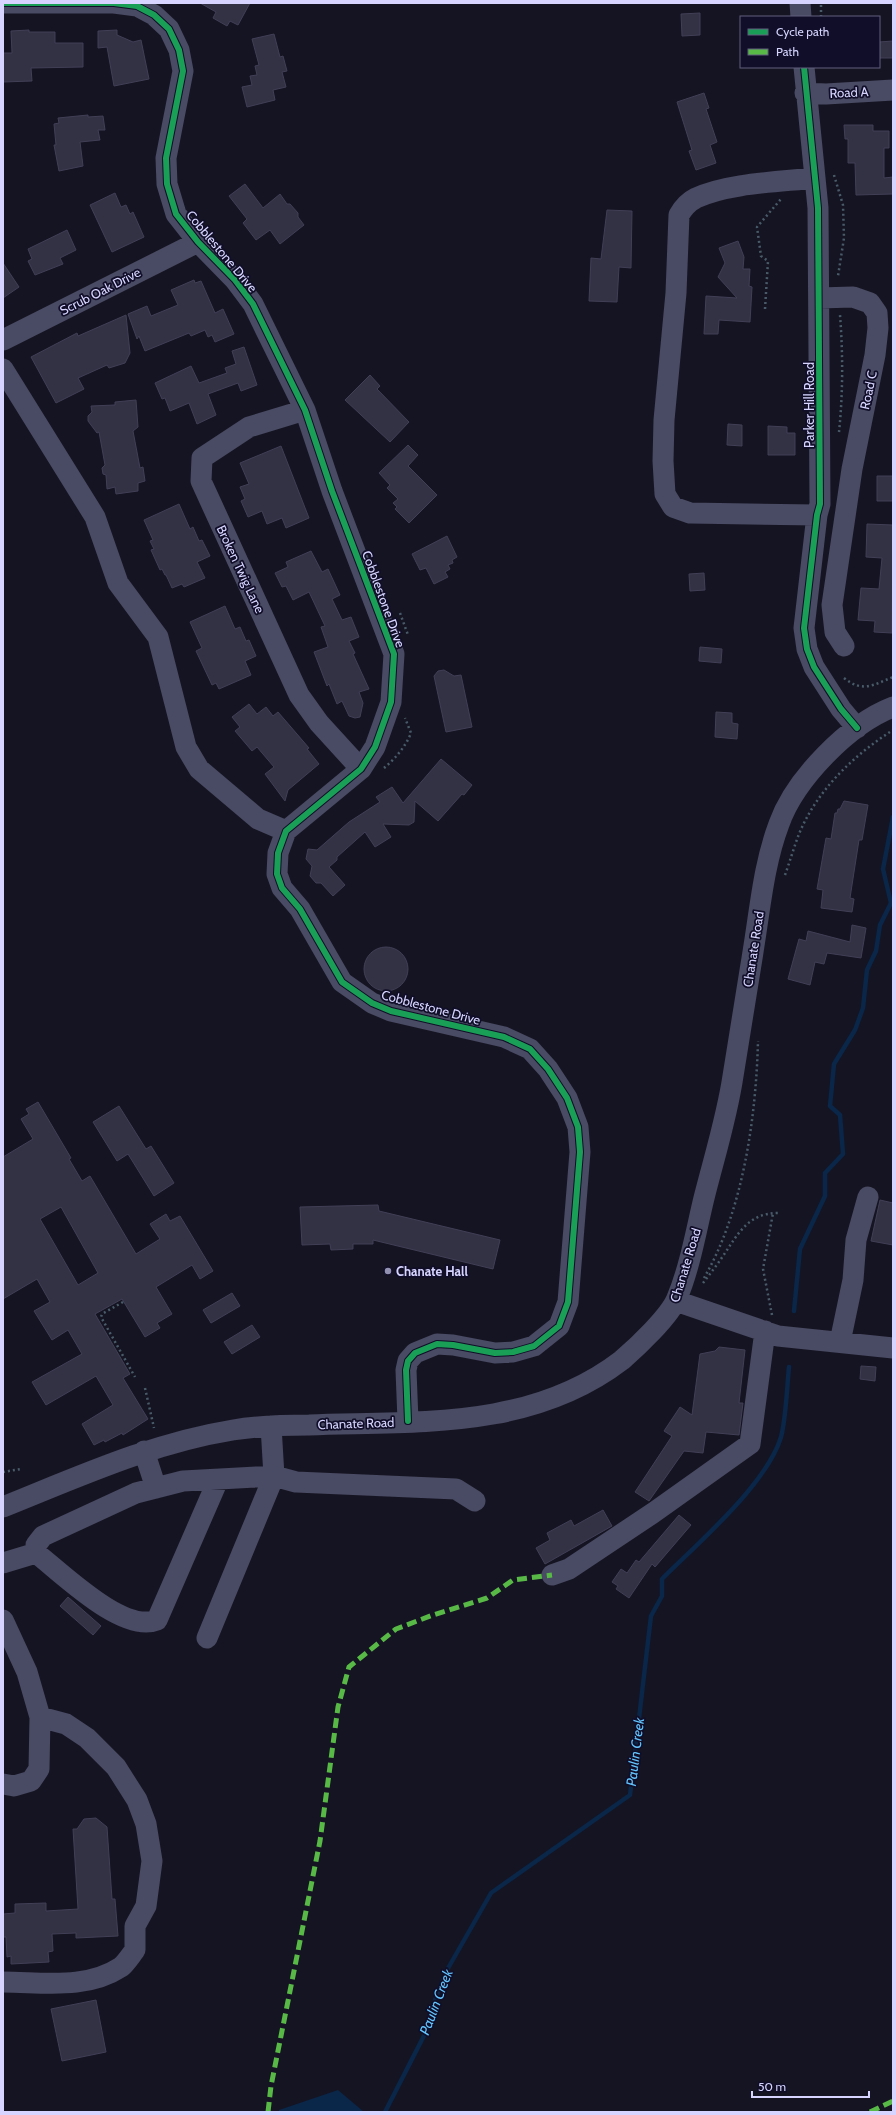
<svg xmlns="http://www.w3.org/2000/svg" width="896" height="2115" font-family="Cabin,sans-serif">
  <style>
    .water { fill: #0a2648 }
    .lines { fill: none; stroke-linecap: round; stroke-linejoin: round }
    .stream { stroke: #0a2648; stroke-width: 4.5 }
    .building { fill: #333244; stroke: #413f56; fill-rule: evenodd }
    .path { stroke: #495b69; stroke-width: 2.5; stroke-dasharray: 2 3; stroke-linecap: butt }
    .minor { stroke: #494a63; stroke-width: 21 }
    .quiet { stroke: #58b947; stroke-width: 5; stroke-dasharray: 10 5; stroke-linecap: butt }
    .cycleway-casing { stroke: #100e28; stroke-width: 8 }
    .cycleway { stroke: #1a9f57; stroke-width: 6 }
    .poi-dot { fill: #9391b2; stroke: #100e28; stroke-width: 1.5 }
    .labels { text-anchor: middle; stroke-width: 3.5; stroke-linejoin: round; paint-order: stroke }
    .street-label { font-size: 13px; fill: #d7d5ff; stroke: #100e28 }
    .poi-label { font-size: 13px; font-weight: bold; fill: #d7d5ff; stroke: #100e28; text-anchor: start }
    .water-label { font-size: 14px; font-style: italic; fill: #63c5ff; stroke: #100e28 }
  </style>
  <rect width="100%" height="100%" fill="#151422"/>
  <!-- water -->
  <path class="water" d="M338 2090 364 2112H279V2110Z"/>
  <g class="lines">
    <!-- stream -->
    <path class="stream" d="M794 1311 800 1249 825 1196V1173L843 1154 840 1115 830 1106 834 1064 855 1030 863 1008 867 970 876 951 880 925 891 903 883 869 893 817
      M385 2112 433 2018 435 2000 447 1970 491 1893 630 1795 651 1616 662 1596V1579C697 1544 767 1484 781 1437 786 1419 787 1386 789 1367"/>
  </g>
  <!-- building -->
  <path class="building" d="M200 3H250L238 25 230 21 227 26 213 18 216 12Z
    M700 13V35L682 36 681 14Z
    M29 30V32H55V43H83V67L31 68 32 81 3 82V53H12L11 31Z
    M117 30V35L133 42 141 40 149 79 114 86 107 47 98 48V31Z
    M274 34 280 57 283 56 287 71 282 72 286 87 273 90 275 100 247 107 242 87 252 85 250 76 257 75 255 66 259 65 252 39Z
    M893 41V58H879V42Z
    M704 93 709 108 706 109 717 142 710 145 716 163 696 170 689 151 692 150 677 102Z
    M88 115V117L103 116 105 130H98L100 140 80 142 83 166 59 171 54 145H56L54 124 59 123 58 118Z
    M844 125H873V131H889V148H884V178L893 177V194L856 195 855 163H848V139H845Z
    M245 184 263 208 280 194 287 204H290L298 213V217L304 225 280 244 270 230 256 240 243 223 247 219 229 196Z
    M115 193 121 207 126 205 130 214 133 212 144 237 112 252 90 205Z
    M607 210 632 211 631 268 619 267 617 302 589 301 591 258 601 259Z
    M67 230 76 250 60 258 63 264 35 275 28 261 32 259 28 249Z
    M738 241 744 257 743 269H750L749 286 752 287 750 322 719 320 718 334H704L706 296 737 298 718 277 725 263 719 248Z
    M3 263 19 287 3 298Z
    M194 280 195 283 201 281 215 313 223 309 234 334 215 342 212 335 208 337 205 330 191 336 189 333 145 351 139 336 137 339 128 314 147 306 151 316 178 305 171 290Z
    M126 315 130 353 125 363 109 368 107 365 78 378 84 389 56 403 31 357 77 333 78 336Z
    M244 347 257 385 241 391 238 383 208 394 216 415 197 424 189 403 170 411 165 398 162 399 155 383 191 366 199 383 227 373 225 368 236 364 232 351Z
    M370 375 380 386 377 389 409 422 390 442 345 400Z
    M136 400 138 427 133 431 140 468 143 467 145 481 138 483V491L116 494 115 487 107 489 106 475 103 474 102 468 105 465 99 432 97 433 88 421V416L92 412 91 406 115 405V402Z
    M728 424 742 425V446L727 445Z
    M768 426 787 427V433H795V455H768Z
    M408 445 418 455 408 466 437 495 409 523 395 509 397 507 393 503 398 499 387 488 390 485 379 473Z
    M281 446 309 518 286 528 282 518 267 524 262 511 248 517 241 501 245 499 240 487 249 484 240 463Z
    M877 476H893V501H877Z
    M179 504 190 529 193 527 199 541 202 540 210 556 197 562 205 578 184 587 182 584 172 588 166 575H165L162 569 160 570 151 550 154 549 150 541 153 540 144 520Z
    M867 524 893 525 892 633 874 632 875 621 858 620 861 588 879 589 882 558 866 557Z
    M447 536 457 557 452 560 453 563 448 565 450 569 445 572 448 577 434 584 426 568 420 570 412 554Z
    M311 551 322 572 328 569 340 595 332 599 342 620 351 617 359 637 349 641 355 653 353 654 369 689 359 692 363 703 360 717 355 718 349 716 342 701 337 704 329 684 327 686 314 652 328 647 321 627 325 626 309 592 293 600 286 586 282 587 275 573 288 567 286 562Z
    M704 573 705 590 690 591 689 574Z
    M225 606 235 629 240 627 246 641 249 640 256 656 245 661 251 675 219 689 216 683 212 685 196 651 202 648 190 622Z
    M700 647 722 649 721 663 699 661Z
    M444 670 454 676 461 675 472 727 446 732 434 676 438 671Z
    M249 704 257 714 266 707 273 716 278 712 309 748 307 749 319 764 288 790 285 801 265 774 274 767 257 747 252 751 235 731 240 727 232 717Z
    M716 712 732 713V723L738 724 737 739 715 737Z
    M441 759 472 785 464 795 462 794 438 821 415 801 414 822 409 825 383 824 391 837 375 847 365 832 337 857V860L329 867 345 885 333 896 321 883H316L310 876 312 866 306 859 308 849 317 850 349 822 380 802 376 797 392 787 403 803Z
    M844 801 868 805 862 840H859L854 872 850 898 854 899 852 912 821 908 823 890 817 889 826 838 831 839 835 813H837L838 809H840Z
    M852 925 866 928 861 958 827 953 824 964 815 962 810 985 788 979 799 939 806 941 808 931 850 942Z
    M364 969a22 22 0 1 1 44 0a22 22 0 1 1-44 0Z
    M38 1102 71 1158 69 1159 82 1181 90 1176 136 1254 160 1239 150 1224 166 1214 170 1221 180 1216 213 1271 200 1279 192 1265 156 1287 172 1314 157 1323 160 1328 145 1337 122 1299 95 1314 130 1374 123 1378 148 1419 123 1435 122 1433 105 1442 104 1440 94 1445 82 1424 113 1405 96 1376 46 1405 32 1382 82 1354 68 1330 52 1340 34 1311 50 1302 37 1279 3 1299V1157L33 1139 21 1119 29 1114 26 1109ZM61 1207 98 1273 78 1285 40 1219Z
    M119 1106 146 1149 151 1146 174 1183 154 1196 128 1154 117 1161 93 1122Z
    M880 1200 893 1203V1245L871 1241Z
    M378 1205 379 1211 500 1240 493 1269 373 1240V1244H353V1249L331 1250 330 1244 302 1245 300 1207Z
    M232 1293 240 1306 211 1323 203 1310Z
    M252 1325 260 1337 232 1354 224 1342Z
    M719 1347 745 1350 739 1403H743L739 1435 706 1432 703 1453 684 1451 649 1501 635 1492 672 1436 664 1431 680 1407 692 1415 700 1354 715 1351Z
    M861 1366 876 1367 875 1381 860 1379Z
    M603 1510 612 1526 545 1564 536 1548 550 1540 547 1533 571 1520 574 1526Z
    M679 1515 691 1525 655 1567 652 1564 629 1598 616 1589 618 1586 612 1582 621 1569 627 1573 636 1560 639 1562Z
    M68 1597 101 1626 93 1635 60 1606Z
    M96 1818 107 1827 112 1899H115L118 1936 76 1938V1933L52 1934 53 1951 48 1952 49 1962 11 1964V1956L7 1957 6 1937H3V1914L15 1913V1904L46 1903V1911L78 1909 73 1829H77L84 1819Z
    M96 2000 106 2052 62 2061 51 2009Z"/>
  <g class="lines">
    <!-- path -->
    <path class="path" d="M821 17V3
      M834 175 843 205 844 238 838 276
      M765 309 768 261 761 256 757 227 781 199
      M839 432C843 394 843 354 840 315
      M400 613 408 635
      M844 678C863 693 873 685 893 677
      M384 768C395 759 406 746 411 733L405 718
      M785 875C790 861 794 847 799 834 817 790 854 755 893 730
      M704 1278C743 1211 756 1118 758 1041
      M703 1283C710 1274 717 1265 723 1256 738 1234 748 1213 778 1213
      M123 1302 102 1314 101 1317 135 1377
      M772 1315 763 1269 773 1213
      M145 1388 154 1428
      M3 1472 21 1469"/>
    <!-- minor -->
    <path class="minor" d="M3 3H114L137 6 154 15 169 29 179 50 183 71 166 158 167 184 176 214 198 242 235 280 253 304 305 410 332 491 394 654 391 702 375 747 361 769 286 831 278 853 277 874 282 888 300 909 342 982 372 1003 391 1011 504 1037 530 1049 548 1069 567 1098 578 1127 580 1152 568 1302 559 1326 534 1346 513 1352 495 1353 453 1345 437 1344 415 1353 408 1361 406 1370 408 1421
      M800 3 801 17
      M804 67 818 208 820 504 817 515 804 628 807 649 814 667 841 709 857 728
      M805 93 826 94 893 90
      M815 178C779 182 728 183 696 198 688 202 683 208 679 215L676 293 664 420 663 461 665 494 673 507 690 513 817 515
      M819 298 853 297 870 303 877 313 878 328 875 355 852 469 832 605 835 632 844 646
      M3 340 198 242
      M3 369 95 517 118 583 158 637 186 747 199 769 258 819 286 831
      M305 410 249 427 202 458 201 481 299 695 319 723 361 769
      M676 1301 778 1336 893 1348
      M840 1342 853 1280 856 1240 868 1197
      M144 1451 156 1488
      M218 1480 157 1620C123 1634 62 1573 36 1553V1545L43 1536 136 1493 183 1481 274 1476 296 1482 456 1489 475 1501
      M3 1507C78 1477 152 1443 233 1430 258 1426 283 1425 309 1425 418 1421 531 1430 622 1360 637 1347 670 1316 677 1298 690 1267 696 1231 704 1198 714 1158 727 1117 733 1076 740 1031 748 985 755 939 761 900 765 861 779 824 795 779 849 724 893 707
      M3 1563 36 1553
      M552 1575 569 1569 653 1513 750 1444 765 1331
      M3 1620 27 1672 40 1717 39 1769 31 1781 14 1786 3 1784
      M207 1638 274 1476 271 1426
      M3 1982C43 1982 86 1990 121 1967 126 1963 131 1955 135 1950V1926L146 1906 152 1861 146 1824 137 1800 116 1767 87 1738 66 1724 40 1717"/>
    <!-- quiet -->
    <path class="quiet" d="M268 2112 271 2086 320 1841 338 1707 349 1667 396 1629 433 1615 487 1598 513 1580 552 1575
      M870 2112 893 2101"/>
    <defs>
      <path id="cycleway" d="M3 3H114L137 6 154 15 169 29 179 50 183 71 166 158 167 184 176 214 198 242 235 280 253 304 305 410 332 491 394 654 391 702 375 747 361 769 286 831 278 853 277 874 282 888 300 909 342 982 372 1003 391 1011 504 1037 530 1049 548 1069 567 1098 578 1127 580 1152 568 1302 559 1326 534 1346 513 1352 495 1353 453 1345 437 1344 415 1353 408 1361 406 1370 408 1421
        M804 67 818 208 820 504 817 515 804 628 807 649 814 667 841 709 857 728"/>
    </defs>
    <!-- cycleway casing -->
    <use href="#cycleway" class="cycleway-casing"/>
    <!-- cycleway -->
    <use href="#cycleway" class="cycleway"/>
  </g>
  <!-- markers -->
  <circle class="poi-dot" cx="388" cy="1271" r="4"/>
  <g class="labels">
    <!-- street labels -->
    <g class="street-label">
      <text transform="translate(849 92) rotate(-3)" y="5">Road A</text>
      <text transform="translate(222 251) rotate(50)" y="5">Cobblestone Drive</text>
      <text transform="translate(100 291) rotate(-27)" y="5">Scrub Oak Drive</text>
      <text transform="translate(868 390) rotate(-78)" y="5">Road C</text>
      <text transform="translate(809 405) rotate(-90)" y="5">Parker Hill Road</text>
      <text transform="translate(241 569) rotate(65)" y="5">Broken Twig Lane</text>
      <text transform="translate(384 599) rotate(70)" y="5">Cobblestone Drive</text>
      <text transform="translate(753 949) rotate(-81)" y="5">Chanate Road</text>
      <text transform="translate(431 1007) rotate(15)" y="5">Cobblestone Drive</text>
      <text transform="translate(685 1265) rotate(-73)" y="5">Chanate Road</text>
      <text transform="translate(356 1423) rotate(-2)" y="5">Chanate Road</text>
    </g>
    <!-- poi labels -->
    <g class="poi-label">
      <text x="396" y="1276">Chanate Hall</text>
    </g>
    <!-- water labels -->
    <g class="water-label">
      <text transform="translate(635 1752) rotate(-83)" y="5">Paulin Creek</text>
      <text transform="translate(436 2002) rotate(-69)" y="5">Paulin Creek</text>
    </g>
  </g>
  <!-- border -->
  <rect width="896" height="2115" fill="none" stroke="#d7d5ff" stroke-width="8"/>
  <!-- legend -->
  <rect x="740" y="16" width="140" height="52" fill="#100e28" stroke="#605e7e"/>
  <rect x="748" y="29" width="20" height="6" fill="#1a9f57" stroke="#605e7e"/>
  <text x="776" y="36" font-size="12" fill="#d7d5ff">Cycle path</text>
  <rect x="748" y="49" width="20" height="6" fill="#58b947" stroke="#605e7e"/>
  <text x="776" y="56" font-size="12" fill="#d7d5ff">Path</text>
  <!-- scale -->
  <path d="M752 2091v6h117v-6" fill="none" stroke="#d7d5ff" stroke-width="2"/>
  <text x="758" y="2091" font-size="12" fill="#d7d5ff" stroke="#100e28" stroke-width="3" paint-order="stroke">50 m</text>
</svg>
